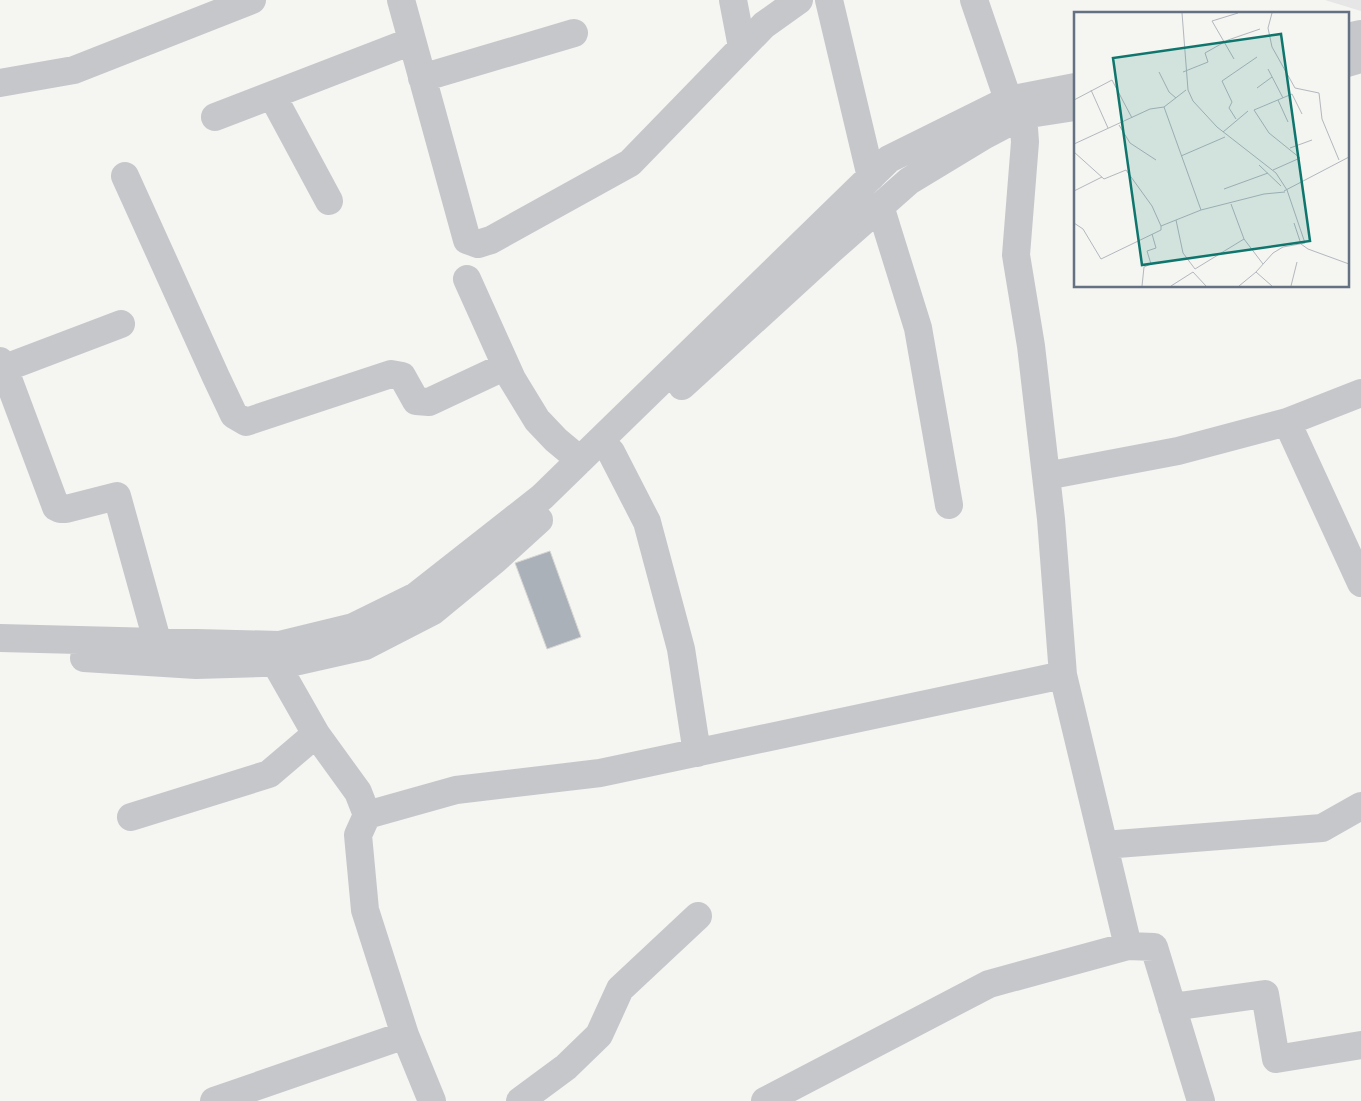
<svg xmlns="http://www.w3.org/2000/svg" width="1361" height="1101" font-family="Arial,sans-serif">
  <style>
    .built { fill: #e5e6e5 }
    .building { fill: #aab1b8; stroke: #d6d6d4 }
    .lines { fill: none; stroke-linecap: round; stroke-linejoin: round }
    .minor { stroke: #c5c7cb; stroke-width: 28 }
    .inset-road { fill: none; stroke: #b2b8be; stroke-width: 1 }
    .view { fill: #0f766e; fill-opacity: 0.15; stroke: #0f766e; stroke-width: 2.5 }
    .inset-edge { fill: none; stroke: #637183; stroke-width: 2.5 }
  </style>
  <rect width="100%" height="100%" fill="#f5f5f1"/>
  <!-- built -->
  <path class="built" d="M1325 0H1361V11Z"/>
  <!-- building -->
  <path class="building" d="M550 551 581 637 547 649 515 563Z"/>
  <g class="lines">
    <!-- minor -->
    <path class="minor" d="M401 0 467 240 478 244 491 240 630 163 764 25 799 0
      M733 0 742 47
      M829 0 871 177
      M974 0 1014 117
      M1347 37 1361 34
      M1347 63 1361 59
      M422 78 574 33
      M0 83 74 70 252 0
      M272 95 329 201
      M215 117 412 41
      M125 176 216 377 234 415 246 422 391 374 402 376 416 401 429 402 506 366
      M880 206 918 328 949 505
      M467 279 512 379 537 420 556 440 580 460
      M0 361 4 368 56 507 60 509H66L117 496 155 633 154 658
      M0 370 121 324
      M682 386 832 249 909 181 985 135 1023 115 1075 107
      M1287 422 1361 583
      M611 452 647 522 681 649 697 753
      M1046 476 1178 451 1287 422 1361 393
      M0 638 279 645 353 627 416 596 542 497 889 159 1008 100 1075 87
      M84 658 196 665 294 662 365 646 433 611 495 560 539 520
      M275 662 316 734 358 792 367 815 456 790 600 773 1063 675 1051 519 1031 346 1016 255 1025 142 1023 115
      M367 815 358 835 365 910 405 1035 432 1101
      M131 817 269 774 316 734
      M1104 845 1322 828 1361 806
      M1128 946 1154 947 1201 1101
      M1172 1007 1265 994 1276 1059 1361 1045
      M214 1101 405 1035
      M520 1101 566 1067 599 1035 620 989 698 916
      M765 1101 989 984 1128 946 1063 675"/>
  </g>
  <!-- overview -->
  <g transform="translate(1074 12)">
    <rect width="275" height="275" fill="#f5f5f1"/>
    <path class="inset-road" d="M108 1 114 78 119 89 143 115 202 161 213 178 231 231 209 235 199 241 182 260 198 274M198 1 194 16 198 35 221 76 245 81 248 107 265 148M160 47 138 9 164 1M194 57 209 86M85 60 95 80 102 86M109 60 134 50 131 41 154 28 186 17M183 76 198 65M17 78 34 116M112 78 90 95 127 198 190 182 211 180M0 88 38 68 58 106M204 88 214 110M162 107 155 96 158 90 148 69 183 45M45 113 56 131 82 148M149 120 174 99M0 132 76 97 90 95M216 136 238 128M0 140 30 167 52 158 78 194 87 214 127 198M107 144 151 125M185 153 207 174M199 158 226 146 195 121 180 98 218 82 228 102M150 177 194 161M0 179 28 165M210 179 275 145M157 192 170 227 189 252M102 208 109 241 121 257 170 227M0 211 9 217 27 247 87 218V214M220 211 227 232 234 237 275 252M68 274 70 255 77 252 73 239 82 236 78 222M97 274 119 260 132 274M165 274 182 260M217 274 223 250"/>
    <path class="view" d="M207 22 236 229 68 253 39 46Z"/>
    <rect width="275" height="275" class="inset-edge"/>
  </g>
</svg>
